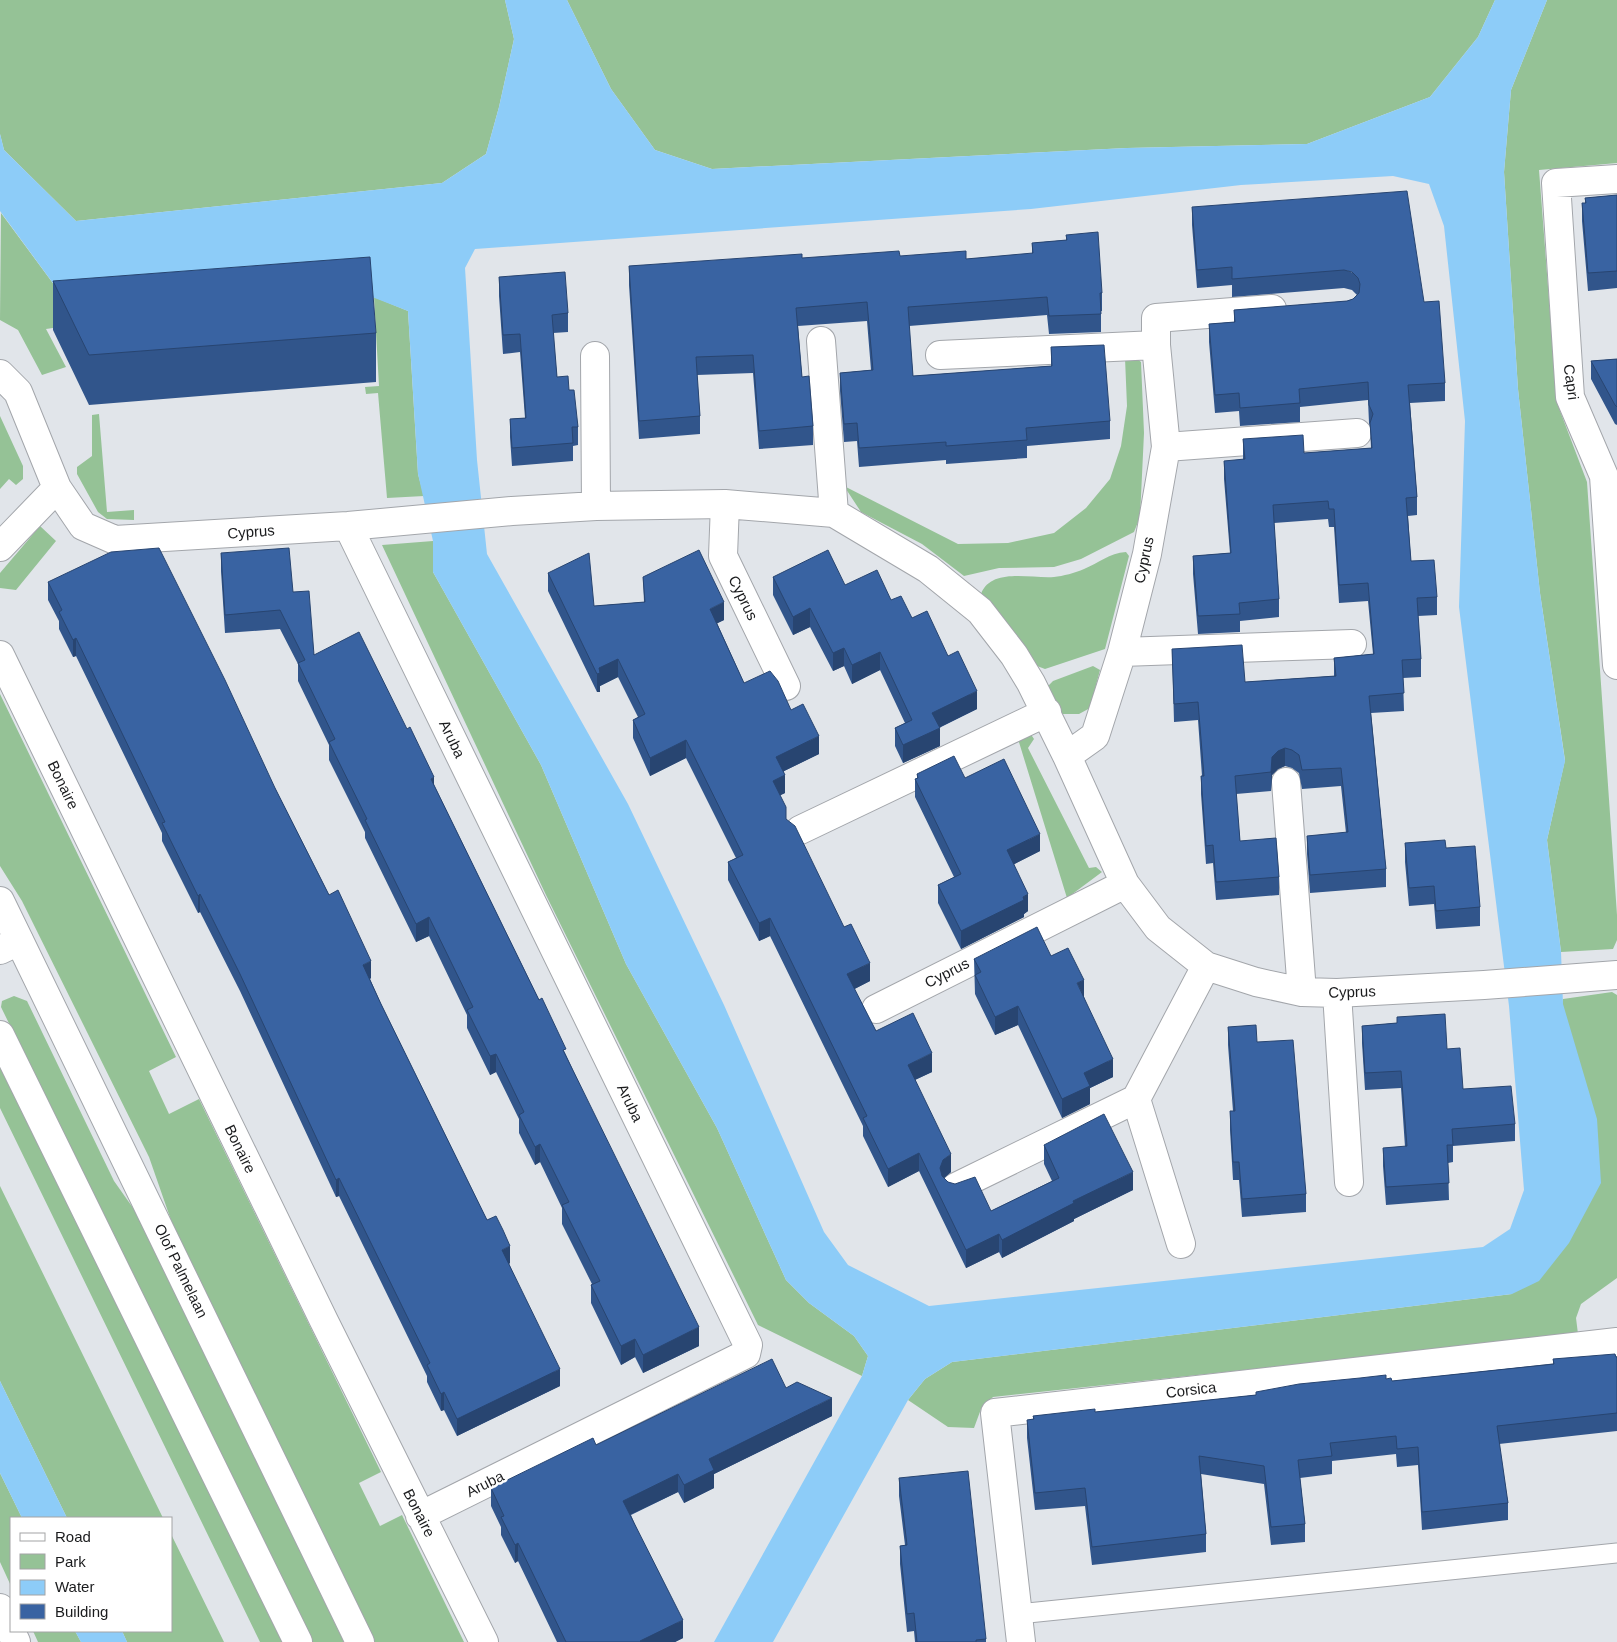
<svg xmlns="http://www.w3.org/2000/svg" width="1617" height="1642" font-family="Helvetica,sans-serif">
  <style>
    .green { fill: #95c296 }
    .water { fill: #8dccf8; fill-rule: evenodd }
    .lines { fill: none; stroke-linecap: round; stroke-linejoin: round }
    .lane-casing { stroke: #a3a6ab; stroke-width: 21 }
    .street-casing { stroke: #a3a6ab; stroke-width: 30 }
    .secondary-casing { stroke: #a3a6ab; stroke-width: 30 }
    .lane { stroke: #fff; stroke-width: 19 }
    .street { stroke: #fff; stroke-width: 28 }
    .secondary { stroke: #fff; stroke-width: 28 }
    .wall { fill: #31558b }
    .shaded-wall { fill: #284571 }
    .building { fill: #3963a2; stroke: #284571 }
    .labels { text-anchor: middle; stroke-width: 5; stroke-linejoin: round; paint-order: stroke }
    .street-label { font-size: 15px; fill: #1a1b1d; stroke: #fff }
  </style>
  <rect width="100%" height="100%" fill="#e1e5ea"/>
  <!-- green -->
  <path class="green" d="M0 0H505L514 39 499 107 486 154 442 183 76 221 4 150 0 134Z
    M567 0H1495L1478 37 1430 97 1307 144 1127 148 712 169 655 150 611 89Z
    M1547 0H1617V163L1539 170 1557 403 1587 482 1617 915V940L1613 949 1561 952 1547 840 1565 760 1540 593 1518 389 1504 172 1511 90Z
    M1 213 69 305 73 325 46 329 66 367 42 375 18 330 0 320Z
    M374 297 408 311 418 474 424 496 387 498 378 393 366 394 365 387 379 386Z
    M1135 357 1141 362 1144 433 1140 517 1134 532 1081 559 1054 567 999 568 964 576 922 544 861 512 844 486 958 544 1008 543 1054 533 1086 508 1110 479 1121 446 1127 406 1125 358Z
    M99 414 107 512 134 510V520L107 519 98 512 77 474V467L92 456V415Z
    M0 416 23 466V479L16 485 9 479 0 489Z
    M40 526 56 541 16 590 0 588V573Z
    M433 541V572L541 765 626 964 717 1128 786 1280 809 1303 854 1336 868 1356 862 1376 758 1325 546 895 382 545Z
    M1126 552 1129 556 1105 649 1045 669 1037 666 999 612 981 594C991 567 1032 579 1054 577 1063 576 1075 573 1084 569 1099 563 1109 553 1126 552Z
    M1093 666 1100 670 1090 708 1079 714H1060L1046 688 1053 681Z
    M0 694 176 1057 149 1071 169 1114 199 1099 381 1472 359 1483 380 1526 402 1515 464 1642H370L187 1266 149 1157 22 901 0 866Z
    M1030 733 1034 739 1028 748 1089 868 1096 867 1102 872 1067 898 1018 739Z
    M1612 992 1617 995V1278L1581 1304 1576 1318 1578 1334 993 1397 981 1409 974 1428 948 1427 908 1400 925 1379 952 1362 1512 1294 1563 999Z
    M14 996 27 1001 114 1181 150 1232 171 1273 191 1326 344 1642H311L1 1007 2 1001Z
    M0 1067 14 1095 31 1114 286 1642H260L0 1108Z
    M0 1186 163 1518H67L0 1381Z
    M0 1473 22 1518H11V1586L0 1562Z
    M171 1534 224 1642H127L122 1631H171Z
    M33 1631H75L81 1642H38Z"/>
  <!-- water -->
  <path class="water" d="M505 0H567L611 89 655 150 712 169 1127 148 1307 144 1430 97 1478 37 1495 0H1547L1511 90 1504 172 1518 389 1540 593 1565 761 1547 840 1561 952 1563 1004 1597 1119 1601 1183 1569 1243 1539 1281 1512 1294 952 1362 925 1379 908 1400 773 1642H714L862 1376 868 1356 854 1336 809 1303 786 1280 717 1128 626 964 541 765 433 572V541L418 474 408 311 367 295 69 305 0 211V134L4 150 76 221 442 183 486 154 499 107 514 39ZM1393 176 1429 184 1444 226 1465 421 1459 607 1509 1006 1524 1190 1510 1229 1483 1247 929 1306 848 1265 824 1232 724 1005 628 804 487 554 477 460 465 268 475 249 1031 209 1241 185Z
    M0 1381 67 1518H22L0 1473Z
    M75 1631H122L127 1642H81Z"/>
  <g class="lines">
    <defs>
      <path id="lane" d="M1018 1614 1617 1553"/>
      <path id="street" d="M1617 179 1556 183 1570 397 1604 476 1617 665
        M1272 309 1156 318V345L1166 447 1147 554 1122 652 1095 736 1067 756 1125 884 1158 928 1206 966 1256 982 1302 992 1337 993 1484 985 1617 975
        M821 341 834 513
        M940 355 1156 345
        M595 356 596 506
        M0 374 18 392 57 488 83 526 115 540 348 526 512 511 596 506 725 504 834 513 928 569 980 611 1014 655 1031 683 1067 756
        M1166 447 1357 433
        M725 504 723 556 786 686
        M348 526 748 1345 746 1354 420 1516
        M0 547 57 488
        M1122 652 1352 644
        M0 655 324 1321 484 1642
        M1286 782 1302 992
        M800 830 1047 712
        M0 950 19 941
        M1337 993 1349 1182
        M876 1009 1125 884
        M1136 1099 1181 1244
        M956 1187 1136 1099 1206 966
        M0 1608 16 1642
        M1021 1642 995 1413 1617 1342"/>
      <path id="secondary" d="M0 901 360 1642
        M0 1035 298 1642"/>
    </defs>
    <!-- lane casing -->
    <use href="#lane" class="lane-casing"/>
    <!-- street casing -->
    <use href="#street" class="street-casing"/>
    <!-- secondary casing -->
    <use href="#secondary" class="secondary-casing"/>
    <!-- lane -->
    <use href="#lane" class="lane"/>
    <!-- street -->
    <use href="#street" class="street"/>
    <!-- secondary -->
    <use href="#secondary" class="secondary"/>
  </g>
  <!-- wall -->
  <path class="wall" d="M1617 195V288L1588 291 1582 221V203H1585V198Z
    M1192 207 1424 302 1445 383V401L1410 403 1417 497V515L1408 516 1411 561 1437 597V615L1418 616 1421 659V677L1403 678 1404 711 1371 713 1386 869V887L1310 893 1307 854V836L1346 833 1341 786 1302 789 1299 773 1292 768 1285 766 1278 769 1272 775 1271 791 1236 794 1240 841 1279 877V895L1216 900 1213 863 1206 864 1201 794V776H1202L1198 720 1174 722 1172 649 1245 682 1334 676V658L1373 654 1368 601 1339 603 1334 527H1329L1328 519 1274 523 1279 599V617L1240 621V632L1198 634 1193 574V556L1230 553 1224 479V461L1243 460V439L1304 453 1371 448 1370 426 1369 423 1368 400 1300 407V422L1240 426 1239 411 1215 413 1209 342V324L1234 322V310L1347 301 1353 299 1357 295 1352 290 1344 288 1232 297V285L1197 288 1192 225Z
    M1066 235 1102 293V311H1101V332L1049 334 1047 315 909 326 913 376 1051 366V347L1110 421V439L1027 446V458L946 464V460L859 467 857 441 844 442 840 391V373L871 370 867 321 798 326 802 377 813 426V445L759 449 753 373 697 375 700 416V434L639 439 629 285V266L802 258 900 256 966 259 1032 254V243L1066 240Z
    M499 277 568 313V332L553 333 557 377 569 390 578 427V445L573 446V461L512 466 510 437V419L525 418 520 352 503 354 499 296Z
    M53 281 376 333V382L89 405 53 330Z
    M1617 359V425L1615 424 1591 379V361Z
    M221 553 293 592 314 655 434 785 566 1055 699 1346 643 1373 635 1357 621 1365 591 1303V1285L592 1284 562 1224V1208L540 1162 535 1165 519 1133V1119L496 1072 490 1075 467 1028V1015L429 936 416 942 365 838V832L329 760V745L298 681V664L280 629 225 633 221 571Z
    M548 573 594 606 644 602 643 577 724 620 717 623 744 683 791 710 819 754 784 771 785 793 780 795 786 819 870 981 854 989 876 1031 932 1072 915 1080 951 1172 944 1178 948 1182 991 1211 1052 1181 1044 1164V1145L1133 1190 1074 1219V1221L1002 1258 999 1252 966 1268 919 1171 888 1187 863 1136V1126L770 936 759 941 728 880V862L736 858 686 758 650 776 633 738V720L638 717 618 677 600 686V692H597L548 591Z
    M773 577 845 585 891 600 912 618 948 656 977 709 939 728 940 746 903 763 895 746V728L905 723 880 670 852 684 844 666 833 671 810 627 793 635 773 595Z
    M48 582 275 788 371 978 370 979 381 1004 487 1220 510 1263 509 1264 560 1386 457 1436 444 1410 441 1411 427 1382V1376L339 1196 336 1197 240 991 200 912 198 913 162 841V833L76 656 73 657 59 629V621L48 600Z
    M917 774 965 778 1040 851 1014 864 1028 911 1024 914V917L961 949 938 903V885L954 877 915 797V779H917Z
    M1405 843 1446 848 1480 907V926L1436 929 1434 904 1409 906 1405 862Z
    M1051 956 1084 997 1113 1077 1090 1088V1104L1062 1118 1018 1025 995 1035 975 994 974 959Z
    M1397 1017 1447 1049 1463 1089 1515 1124V1141L1453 1146V1162L1448 1163 1449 1200 1386 1205 1383 1166V1148L1405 1147 1401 1088 1365 1090 1362 1043V1026L1397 1023Z
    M1228 1027 1257 1042 1306 1194V1212L1242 1217 1239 1180H1233L1230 1130V1111H1233L1228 1045Z
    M1617 1357V1431L1499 1444 1508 1503V1520L1422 1530 1418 1465 1397 1467 1396 1454 1332 1461V1474L1300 1478 1305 1524V1542L1271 1545 1264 1484 1201 1474 1206 1534V1552L1092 1565 1085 1506 1035 1510 1027 1438V1420L1033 1419V1416L1095 1412 1256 1395 1386 1379 1392 1381 1553 1364V1359Z
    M786 1388 832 1416 714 1474V1488L684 1503 678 1492 631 1515 683 1638 675 1642H557L518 1561 515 1563 501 1535V1527L491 1506V1488L596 1445Z
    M899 1478 986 1639V1642H915L914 1631 907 1632 900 1564V1546L905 1545 899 1496Z"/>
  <!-- shaded-wall -->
  <path class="shaded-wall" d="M724 602V620L710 627V609Z
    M810 608V627L793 635V617Z
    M76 638V656L73 657V640Z
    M844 648V666L833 671V653Z
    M880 652V670L852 684V665Z
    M618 659V677L600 686V692H597V674L599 668Z
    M977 691V709L932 731V713Z
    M940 728V746L903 763V745Z
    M819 736V754L776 775V757Z
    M686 740V758L650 776V758Z
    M1285 748V766L1278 769 1272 775 1271 791V772L1272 757 1278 751Z
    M785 775V793L773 799V781Z
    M434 777V796L431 779Z
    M1040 834V851L1007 868V850Z
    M200 894V912L198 913V896Z
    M1028 894V911L1024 914V917L961 949V931Z
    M429 917V936L416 942V924Z
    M770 918V936L759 941V923Z
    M371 961V978L363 982V965Z
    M870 963V981L847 993V974Z
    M1084 980V998L1077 983Z
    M1018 1006V1025L995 1035V1017Z
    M932 1053V1072L908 1083V1065Z
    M496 1054V1072L490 1075V1056Z
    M1113 1059V1077L1090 1088V1104L1062 1118V1099L1084 1073Z
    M540 1144V1162L535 1165V1147Z
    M919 1153V1171L888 1187V1169Z
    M951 1154V1172L943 1179 940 1168 943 1160Z
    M1133 1172V1190L1074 1219V1221L1002 1258V1240L1073 1201Z
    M339 1178V1196L336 1197V1180Z
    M999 1234V1252L966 1268V1250Z
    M510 1246V1263L502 1267V1250Z
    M699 1327V1346L643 1373V1355Z
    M635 1339V1357L621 1365V1346Z
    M560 1369V1386L457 1436V1419Z
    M444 1392V1410L441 1411V1394Z
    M832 1398V1416L714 1474V1488L684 1503V1485L709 1459Z
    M678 1474V1492L623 1518V1501Z
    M518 1543V1561L515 1563V1545Z
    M683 1620V1638L675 1642H640V1641Z"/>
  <!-- building -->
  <path class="building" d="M1407 191 1424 302 1439 301 1445 383 1408 385 1417 497 1406 498 1411 561 1434 560 1437 597 1417 598 1421 659 1402 660 1404 693 1369 696 1386 869 1310 875 1307 836 1348 832 1341 768 1302 770 1299 755 1292 750 1285 748 1278 751 1272 757 1271 772 1235 776 1240 841 1276 838 1279 877 1216 882 1213 845 1206 846 1201 776H1204L1198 702 1174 704 1172 649 1242 645 1245 682 1336 676 1334 658 1374 654 1368 583 1339 585 1334 509H1329L1328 501 1273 505 1279 599 1239 603 1240 614 1198 616 1193 556 1231 553 1224 461 1245 459 1243 439 1303 435 1304 453 1372 448 1370 423 1373 414 1369 405 1368 382 1299 389 1300 403 1240 408 1239 393 1215 395 1209 324 1235 322 1234 310 1347 301 1353 299 1359 293 1360 284 1358 278 1352 272 1344 270 1232 279V267L1197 270 1192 207Z
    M1617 195V271L1588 273 1582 203H1586L1585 198Z
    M1098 232 1102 293H1100L1101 314 1049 316 1047 297 908 307 913 376 1052 366 1051 347 1104 345 1110 421 1026 428 1027 440 946 446V442L859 448 857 423 844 424 840 373 873 370 867 302 796 308 802 377 809 376 813 426 759 431 753 355 696 357 700 416 639 421 629 266 802 254V258L899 251 900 256 966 251V259L1033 253 1032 243 1067 240 1066 235Z
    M370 257 376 333 89 355 53 281Z
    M565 272 568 313 552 315 557 377 568 376 569 390H574L578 427H572L573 443 512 448 510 419 526 418 520 334 503 335 499 277Z
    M1617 359V407L1615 405 1591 361Z
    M159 548 225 680 275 788 329 895 338 890 371 961 363 965 381 1004 487 1220 496 1216 503 1230 510 1246 502 1250 560 1369 457 1419 444 1392 441 1394 427 1365 430 1363 339 1178 336 1180 240 974 200 894 198 896 162 823 165 822 76 638 73 640 59 612 62 610 48 582 111 552Z
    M289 548 293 592 309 591 314 655 359 632 407 729 410 727 434 777 431 779 539 1000 542 998 566 1049 563 1050 699 1327 643 1355 635 1339 621 1346 591 1285 600 1281 562 1205 569 1202 540 1144 535 1147 519 1115 524 1112 496 1054 490 1056 467 1010 473 1007 429 917 416 924 365 820 367 819 329 742 335 739 298 663 305 660 280 610 225 615 221 553Z
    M699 550 724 602 710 609 744 683 770 671 778 681 791 710 803 704 819 736 776 757 785 775 773 781 786 807V819L795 826 844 927 851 924 870 963 847 974 876 1031 913 1013 932 1053 908 1065 951 1154 943 1160 940 1168 942 1176 948 1182 955 1184 975 1177 991 1211 1059 1178 1044 1145 1104 1114 1133 1172 1073 1201 1074 1203 1002 1240 999 1234 966 1250 919 1153 888 1169 863 1118 867 1116 770 918 759 923 728 862 743 855 686 740 650 758 633 720 645 714 618 659 599 668 600 673 597 674 548 573 589 553 594 606 645 602 643 577Z
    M828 550 845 585 877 570 891 600 901 596 912 618 927 611 948 656 958 651 977 691 932 713 940 728 903 745 895 728 912 720 880 652 852 665 844 648 833 653 810 608 793 617 773 577Z
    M954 756 965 778 1004 759 1040 834 1007 850 1028 894 1023 897 1024 900 961 931 938 885 961 874 915 779 918 778 917 774Z
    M1445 840 1446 848 1475 846 1480 907 1436 911 1434 886 1409 888 1405 843Z
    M1037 927 1051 956 1068 948 1084 980 1077 983 1113 1059 1084 1073 1090 1086 1062 1099 1018 1006 995 1017 975 975 981 972 974 959Z
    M1445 1014 1447 1049 1460 1048 1463 1089 1511 1086 1515 1124 1452 1129 1453 1145H1447L1449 1183 1386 1187 1383 1148 1407 1146 1401 1071 1365 1073 1362 1026 1397 1023V1017Z
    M1256 1025 1257 1042 1293 1040 1306 1194 1242 1199 1239 1162H1233L1230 1111H1235L1228 1027Z
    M1615 1354 1616 1357H1617V1413L1497 1426 1508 1503 1422 1512 1418 1447 1397 1449 1396 1436 1330 1443 1332 1456 1298 1460 1305 1524 1271 1527 1264 1466 1199 1456 1206 1534 1092 1547 1085 1488 1035 1493 1027 1420 1034 1419 1033 1416 1095 1409V1412L1256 1395V1392L1299 1384 1360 1378 1386 1375V1379L1391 1378 1392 1381 1554 1364 1553 1359Z
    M772 1359 786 1388 797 1382 832 1398 709 1459 714 1470 684 1485 678 1474 623 1501 683 1620 640 1641 641 1642H566L518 1543 515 1545 501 1517 504 1516 491 1488 593 1438 596 1445Z
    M968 1471 986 1639 976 1640V1642H917L914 1613 907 1614 900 1546 907 1545 899 1478Z"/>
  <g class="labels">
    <!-- street labels -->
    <g class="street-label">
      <text transform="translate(1571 382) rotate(82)" y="5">Capri</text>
      <text transform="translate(251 532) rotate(-4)" y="5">Cyprus</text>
      <text transform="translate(1144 560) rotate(-78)" y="5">Cyprus</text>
      <text transform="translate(743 598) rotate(64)" y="5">Cyprus</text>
      <text transform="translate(452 739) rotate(64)" y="5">Aruba</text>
      <text transform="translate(63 785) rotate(64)" y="5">Bonaire</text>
      <text transform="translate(947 973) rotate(-27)" y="5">Cyprus</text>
      <text transform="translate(1352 992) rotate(-2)" y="5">Cyprus</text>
      <text transform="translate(630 1103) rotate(64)" y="5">Aruba</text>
      <text transform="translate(240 1149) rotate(64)" y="5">Bonaire</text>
      <text transform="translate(181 1271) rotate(64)" y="5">Olof Palmelaan</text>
      <text transform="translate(1191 1390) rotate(-7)" y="5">Corsica</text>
      <text transform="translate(485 1484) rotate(-27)" y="5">Aruba</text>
      <text transform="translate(419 1513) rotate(63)" y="5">Bonaire</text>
    </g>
  </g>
  <!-- legend -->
  <rect x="10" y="1517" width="162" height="115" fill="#ffffff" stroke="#a3a4a5"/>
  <rect x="20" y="1533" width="25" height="8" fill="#ffffff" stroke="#a3a4a5"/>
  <text x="55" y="1542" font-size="15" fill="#1a1b1d">Road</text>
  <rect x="20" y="1554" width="25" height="15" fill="#95c296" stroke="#a3a4a5"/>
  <text x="55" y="1567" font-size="15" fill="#1a1b1d">Park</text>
  <rect x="20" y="1580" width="25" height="15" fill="#8dccf8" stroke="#a3a4a5"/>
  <text x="55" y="1592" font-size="15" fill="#1a1b1d">Water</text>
  <rect x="20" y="1604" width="25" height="15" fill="#3963a2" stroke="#a3a4a5"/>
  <text x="55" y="1617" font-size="15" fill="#1a1b1d">Building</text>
</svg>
